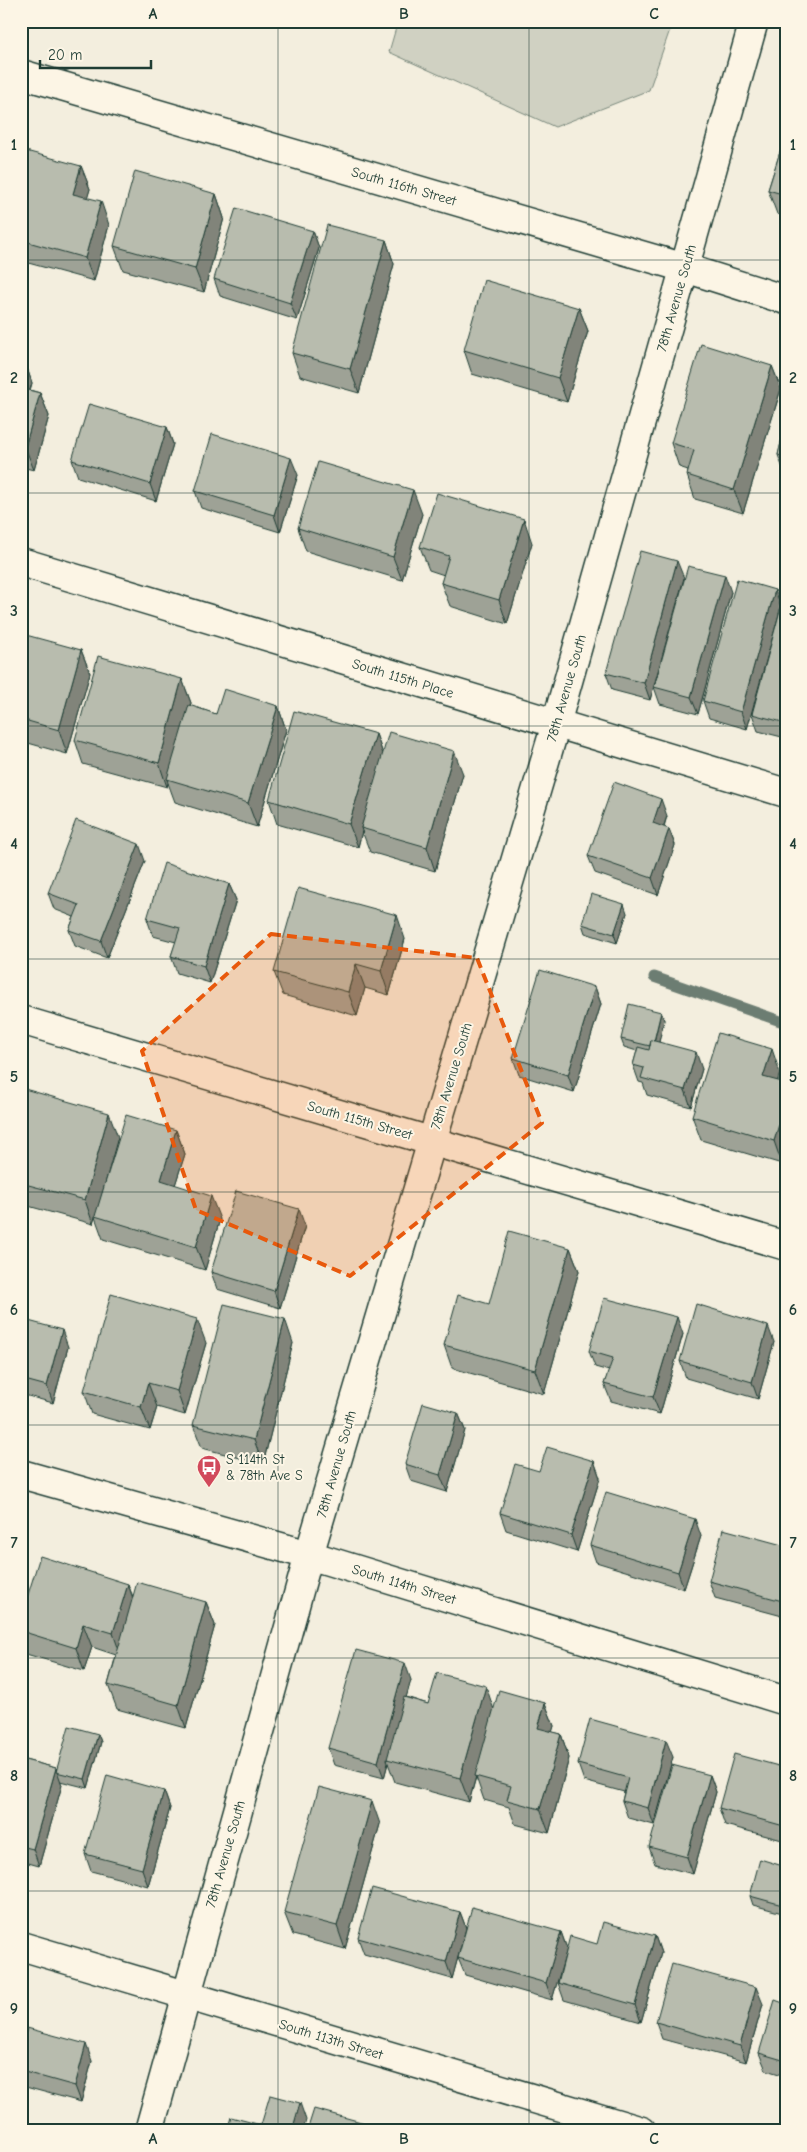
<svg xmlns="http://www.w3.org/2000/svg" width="807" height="2152" font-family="'Comic Neue',sans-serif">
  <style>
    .green { fill: #d0d1c2; stroke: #78877b }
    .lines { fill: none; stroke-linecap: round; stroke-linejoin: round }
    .stream { stroke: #6c7d72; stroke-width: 11 }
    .street-casing { stroke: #1f3d34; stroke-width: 31 }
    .secondary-casing { stroke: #1f3d34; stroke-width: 31 }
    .street { stroke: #fcf5e5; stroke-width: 28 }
    .secondary { stroke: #fcf5e5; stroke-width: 28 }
    .wall { fill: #9ea296; stroke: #1f3d34 }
    .shaded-wall { fill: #81847a; stroke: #1f3d34 }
    .building { fill: #b8bcae; stroke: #1f3d34 }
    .marked { fill: #e8590c; fill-opacity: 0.2; stroke: #e8590c; stroke-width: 4; stroke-dasharray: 10 6; stroke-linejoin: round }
    .grid { fill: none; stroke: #1f3d34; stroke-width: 1; stroke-opacity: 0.55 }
    .labels { text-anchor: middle; stroke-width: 4; stroke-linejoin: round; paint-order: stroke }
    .street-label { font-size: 14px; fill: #1f3d34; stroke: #fcf5e5 }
    .poi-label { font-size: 14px; fill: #1f3d34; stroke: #fcf5e5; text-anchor: start }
    .neatline { fill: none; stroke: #1f3d34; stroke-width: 2 }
    .grid-label { font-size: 16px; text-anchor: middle; font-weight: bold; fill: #1f3d34 }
  </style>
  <rect width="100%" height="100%" fill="#f3eede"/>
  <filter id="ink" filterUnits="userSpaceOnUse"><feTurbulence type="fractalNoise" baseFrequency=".02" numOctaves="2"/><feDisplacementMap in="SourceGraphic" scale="10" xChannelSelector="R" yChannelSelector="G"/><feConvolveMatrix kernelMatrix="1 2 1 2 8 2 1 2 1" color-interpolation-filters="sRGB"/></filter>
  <g filter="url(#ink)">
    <!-- green -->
    <path class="green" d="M398 21H673L649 90 555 127 389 52Z"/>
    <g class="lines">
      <!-- stream -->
      <path class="stream" d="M654 977 786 1023"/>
      <defs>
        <path id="street" d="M21 74 685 268 786 300
          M21 562 786 793
          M21 1020 786 1246
          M21 1474 309 1555 786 1701
          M21 1946 642 2131"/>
        <path id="secondary" d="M149 2131 309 1555 556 724 754 21"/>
      </defs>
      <!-- street casing -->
      <use href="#street" class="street-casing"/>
      <!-- secondary casing -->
      <use href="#secondary" class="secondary-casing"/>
      <!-- street -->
      <use href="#street" class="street"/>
      <!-- secondary -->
      <use href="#secondary" class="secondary"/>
    </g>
    <!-- wall -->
    <path class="wall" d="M786 133V216L777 214 768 190Z
      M81 166 90 189 87 198 109 225 94 281 21 261V169Z
      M216 194 224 218 204 292 123 270 114 246Z
      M313 231 319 248 297 320 220 296 214 279Z
      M386 240 394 264 359 393 300 376 292 353Z
      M579 308 588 331 567 402 472 374 464 350Z
      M21 358 24 359 32 383 30 390 40 393 49 416 34 470 21 467Z
      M772 366 781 389 743 513 695 499 687 475 688 470 679 467 671 443Z
      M786 422V477L778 455Z
      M167 427 173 444 156 501 78 477 72 460Z
      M298 475 280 532 201 508 195 491Z
      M422 514 402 580 306 551 298 528Z
      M532 543 507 624 450 606 441 583 444 575 429 570 420 547Z
      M684 578 650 700 612 690 606 673Z
      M775 590 781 607 747 729 709 718 703 701Z
      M731 592 698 714 660 704 654 687Z
      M786 592V738L758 731 752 714Z
      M21 650H81L90 673 67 754 21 741Z
      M182 679 191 703 190 706 216 714 278 706 286 730 257 827 175 802 168 783 167 787 83 764 75 740Z
      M376 734 383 754 463 774 435 871 370 852 362 831 358 847 277 824 269 800Z
      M667 816 664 827 669 829 675 845 658 895 595 873 588 856Z
      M145 861 107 958 75 946 69 930 74 917 54 909 48 893Z
      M229 884 236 900 210 983 177 973 171 956 176 942 153 936 147 919Z
      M627 913 617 943 585 933 582 924Z
      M405 939 389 995 365 988 357 1016 283 995 274 972Z
      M595 987 601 1004 574 1092 519 1075 513 1058Z
      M661 1012 664 1020 659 1042 702 1069 691 1107 647 1095 643 1083 639 1082 633 1065 637 1051 624 1047 621 1039Z
      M780 1073 778 1081 782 1164 701 1140 692 1116Z
      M21 1088 118 1137 106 1178 176 1130 185 1154 175 1185 220 1219 205 1270 103 1239 95 1217 93 1224 21 1204Z
      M305 1226 280 1308 217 1289 211 1272Z
      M570 1248 579 1271 544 1394 452 1368 444 1345 489 1304Z
      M21 1319 68 1347 53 1403 21 1394Z
      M683 1334 660 1414 611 1401 604 1384 609 1371 595 1367 589 1351Z
      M774 1342 758 1399 686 1378 680 1361Z
      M206 1343 185 1415 157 1407 150 1430 92 1414 84 1391Z
      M293 1343 263 1464 202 1448 193 1425Z
      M458 1413 465 1430 447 1492 411 1481 405 1464Z
      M594 1461 600 1478 577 1552 506 1530 500 1513 539 1471Z
      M701 1536 684 1589 596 1562 590 1545Z
      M786 1546V1617L715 1598 709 1581Z
      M128 1584 133 1597 206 1602 215 1625 186 1728 117 1709 108 1685 116 1655 92 1647 84 1671 26 1654 21 1641V1617Z
      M411 1680 406 1697 428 1704 494 1708 545 1703 554 1726 552 1732 561 1734 569 1758 549 1833 515 1824 509 1807 484 1800 476 1777 469 1802 395 1782 388 1763 384 1778 334 1765 328 1748Z
      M98 1734 101 1742 88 1788 60 1781 62 1785 39 1866 21 1861V1759L56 1768 57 1771Z
      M673 1757 654 1825 628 1818 622 1801 624 1792 584 1781 578 1764Z
      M786 1768V1841L725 1825 719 1808Z
      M710 1775 716 1792 693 1874 655 1864 649 1847Z
      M164 1791 170 1808 148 1886 91 1871 85 1854Z
      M380 1824 345 1949 293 1935 284 1912Z
      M786 1867V1914L753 1905 750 1896Z
      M460 1912 466 1928 452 1979 364 1954 358 1938Z
      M561 1932 567 1949 655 1936 661 1953 641 2022 564 2000 558 1983 564 1958 552 2000 465 1975 458 1958Z
      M763 2004 746 2062 662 2039 656 2022Z
      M786 2004V2076L766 2070 759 2053Z
      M21 2049 92 2061 81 2102 22 2086 21 2084Z"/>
    <!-- shaded-wall -->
    <path class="shaded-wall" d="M81 166 90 189 82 217 73 194Z
      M216 194 224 218 204 292 195 269Z
      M101 201 109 225 94 281 85 258Z
      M313 231 319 248 297 320 290 303Z
      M386 240 394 264 359 393 350 369Z
      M579 308 588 331 567 402 558 378Z
      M24 359 32 383 24 410 21 401V367Z
      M772 366 781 389 743 513 734 490Z
      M40 393 49 416 34 470 25 447Z
      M167 427 173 444 156 501 150 484Z
      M291 458 298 475 280 532 274 515Z
      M413 490 422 514 402 580 393 557Z
      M524 519 532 543 507 624 499 600Z
      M677 561 684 578 650 700 644 683Z
      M725 575 731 592 698 714 691 697Z
      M775 590 781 607 747 729 741 712Z
      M81 650 90 673 67 754 59 730Z
      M182 679 191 703 169 780 167 779 168 783 167 787 159 763Z
      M278 706 286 730 257 827 248 803Z
      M376 734 384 757 361 828 362 831 358 847 349 824Z
      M454 751 463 774 435 871 427 847Z
      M661 799 667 816 659 840 653 823Z
      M669 829 675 845 658 895 652 878Z
      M139 844 145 861 107 958 101 941Z
      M229 884 236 900 210 983 204 966Z
      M624 904 627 913 617 943 614 934Z
      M397 915 405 939 389 995 381 971Z
      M356 964 365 988 357 1016 348 992Z
      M595 987 601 1004 574 1092 568 1075Z
      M661 1012 664 1020 656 1055 653 1047Z
      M772 1049 780 1073 772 1100 763 1077Z
      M696 1052 702 1069 691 1107 685 1090Z
      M786 1101V1153L782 1164 774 1141Z
      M109 1113 118 1137 96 1216H95V1217L93 1224 85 1200Z
      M176 1130 185 1154 169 1204 161 1180Z
      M211 1196 220 1219 205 1270 196 1247Z
      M299 1209 305 1226 280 1308 274 1291Z
      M570 1248 579 1271 544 1394 535 1370Z
      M677 1317 683 1334 660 1414 653 1397Z
      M197 1319 206 1343 185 1415 177 1391Z
      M285 1319 293 1343 263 1464 254 1440Z
      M768 1326 774 1342 758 1399 752 1382Z
      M62 1330 68 1347 53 1403 47 1386Z
      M148 1383 157 1407 150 1430 141 1407Z
      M458 1413 465 1430 447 1492 440 1475Z
      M594 1461 600 1478 577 1552 571 1535Z
      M695 1519 701 1536 684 1589 678 1572Z
      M21 1566 26 1578 21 1593Z
      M128 1584 136 1607 121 1656 113 1633Z
      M206 1602 215 1625 186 1728 178 1705Z
      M83 1624 92 1647 84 1671 76 1648Z
      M405 1663 411 1680 389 1759H387L388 1763 384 1778 378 1762Z
      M486 1686 494 1710 469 1802 460 1778Z
      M545 1703 554 1726 546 1752 538 1728Z
      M98 1734 101 1742 88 1788 85 1779Z
      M561 1734 569 1758 549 1833 540 1809Z
      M666 1740 673 1757 654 1825 648 1808Z
      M56 1768 62 1785 39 1866 33 1849Z
      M710 1775 716 1792 693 1874 687 1857Z
      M164 1791 170 1808 148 1886 142 1869Z
      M372 1801 380 1824 345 1949 337 1926Z
      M460 1912 466 1928 452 1979 446 1962Z
      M561 1932 567 1949 552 2000 546 1983Z
      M655 1936 661 1953 641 2022 635 2005Z
      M756 1987 763 2004 746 2062 740 2046Z
      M86 2044 92 2061 81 2102 75 2086Z
      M300 2103 306 2120 303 2131H292Z"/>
    <!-- building -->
    <path class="building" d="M786 133V195L768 190Z
      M26 151 81 166 73 194 101 201 85 258 21 240V169Z
      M135 171 216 194 195 269 114 246Z
      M236 208 313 231 290 303 214 279Z
      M327 225 386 240 350 369 292 353Z
      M484 280 579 308 558 378 464 350Z
      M701 344 772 366 734 490 687 475 694 450 671 443Z
      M21 358 24 359 21 367Z
      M21 388 40 393 25 447 21 445Z
      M89 404 167 427 150 484 72 460Z
      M786 422V457L778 455Z
      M212 434 291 458 274 515 195 491Z
      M318 462 413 490 393 557 298 528Z
      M437 493 524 519 499 600 441 583 449 556 420 547Z
      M640 551 677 561 644 683 606 673Z
      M688 566 725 575 691 697 654 687Z
      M737 579 775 590 741 712 703 701Z
      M785 592H786V723L752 714Z
      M26 635 81 650 59 730 21 719V650Z
      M98 656 182 679 159 763 75 740Z
      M224 689 278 706 248 803 167 779 189 705 216 714Z
      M294 711 376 734 349 824 269 800Z
      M389 732 454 751 427 847 361 828Z
      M614 782 661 799 653 823 669 829 652 878 588 856Z
      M76 820 139 844 101 941 69 930 79 905 48 893Z
      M164 863 229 884 204 966 171 956 180 928 147 919Z
      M298 888 397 915 381 971 356 964 348 992 274 972Z
      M591 894 624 904 614 934 582 924Z
      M540 970 595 987 568 1075 513 1058Z
      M629 1004 661 1012 654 1041 651 1040 650 1046 621 1039Z
      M718 1033 772 1049 763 1077 786 1083V1101L774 1141 692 1116Z
      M651 1040 696 1052 685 1090 641 1078 644 1068 633 1065 638 1047 649 1050Z
      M21 1088 109 1113 85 1200 21 1183Z
      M126 1115 176 1130 161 1180 211 1196 196 1247 95 1216Z
      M236 1191 299 1209 274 1291 211 1272Z
      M509 1231 570 1248 535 1370 444 1345 458 1295 489 1304Z
      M111 1294 197 1319 177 1391 148 1383 141 1407 84 1391Z
      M604 1298 677 1317 653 1397 604 1384 613 1358 589 1351Z
      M224 1304 285 1319 254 1440 193 1425Z
      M696 1304 768 1326 752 1382 680 1361Z
      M21 1319 62 1330 47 1386 21 1379Z
      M786 1387V1395L783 1394Z
      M423 1403 458 1413 440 1475 405 1464Z
      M547 1447 594 1461 571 1535 500 1513 515 1464 539 1471Z
      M606 1492 695 1519 678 1572 590 1545Z
      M723 1529 786 1546V1602L709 1581Z
      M40 1556 128 1584 113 1633 83 1624 76 1648 21 1631V1617Z
      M137 1582 206 1602 178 1705 108 1685Z
      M356 1650 405 1663 378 1762 328 1748Z
      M437 1673 486 1686 460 1778 387 1759 404 1697 428 1704Z
      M499 1690 545 1703 538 1728 561 1734 540 1809 507 1800 511 1786 475 1776Z
      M590 1719 666 1740 648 1808 622 1801 628 1778 578 1764Z
      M69 1726 98 1734 85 1779 56 1772Z
      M734 1754 786 1768V1820L784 1826 719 1808Z
      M21 1759 56 1768 33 1849 21 1846Z
      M672 1765 710 1775 687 1857 649 1847Z
      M107 1775 164 1791 142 1869 85 1854Z
      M319 1787 372 1801 337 1926 284 1912Z
      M760 1859 786 1867V1906L750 1896Z
      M372 1888 460 1912 446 1962 358 1938Z
      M472 1907 561 1932 546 1983 458 1958Z
      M603 1922 655 1936 635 2005 558 1983 570 1936 597 1944Z
      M672 1964 756 1987 740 2046 656 2022Z
      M775 2000 786 2004V2061L759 2053Z
      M27 2028 86 2044 75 2086 21 2071V2049Z
      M270 2095 300 2103 292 2131H227L231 2117 261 2125Z
      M314 2109 394 2131H307Z"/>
  </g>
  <!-- marked area -->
  <path class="marked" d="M271 934 477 958 542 1123 350 1276 196 1210 142 1051Z"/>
  <!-- grid -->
  <path class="grid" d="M278 21V2131M529 21V2131M21 260H786M21 493H786M21 726H786M21 959H786M21 1192H786M21 1425H786M21 1658H786M21 1891H786"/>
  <!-- icons -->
  <defs>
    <symbol id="bus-pin" viewBox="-11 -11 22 30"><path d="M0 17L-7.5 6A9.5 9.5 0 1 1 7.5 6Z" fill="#d1495b" stroke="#fcf5e5"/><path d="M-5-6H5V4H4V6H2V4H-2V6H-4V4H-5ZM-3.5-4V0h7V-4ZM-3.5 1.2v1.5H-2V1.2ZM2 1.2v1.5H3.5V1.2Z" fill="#fff"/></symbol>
  </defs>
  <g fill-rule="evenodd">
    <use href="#bus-pin" x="195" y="1453" width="28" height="38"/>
  </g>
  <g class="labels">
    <!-- street labels -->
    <g class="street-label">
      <text transform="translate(404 186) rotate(16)" y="5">South 116th Street</text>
      <text transform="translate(676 298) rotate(-74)" y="5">78th Avenue South</text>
      <text transform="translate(403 678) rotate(17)" y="5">South 115th Place</text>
      <text transform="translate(566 688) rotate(-74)" y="5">78th Avenue South</text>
      <text transform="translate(451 1076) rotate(-73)" y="5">78th Avenue South</text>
      <text transform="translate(360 1120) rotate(16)" y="5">South 115th Street</text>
      <text transform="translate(336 1464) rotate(-74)" y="5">78th Avenue South</text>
      <text transform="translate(404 1584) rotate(17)" y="5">South 114th Street</text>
      <text transform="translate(225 1854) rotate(-74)" y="5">78th Avenue South</text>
      <text transform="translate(331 2039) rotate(17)" y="5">South 113th Street</text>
    </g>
    <!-- poi labels -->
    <g class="poi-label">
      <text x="226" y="1464">S 114th St<tspan x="226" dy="16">&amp; 78th Ave S</tspan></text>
    </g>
  </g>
  <!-- margin -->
  <rect width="807" height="2152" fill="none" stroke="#fcf5e5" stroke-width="55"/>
  <!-- scale -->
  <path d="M40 60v8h111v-8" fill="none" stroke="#1f3d34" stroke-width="2.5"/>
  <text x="48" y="60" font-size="15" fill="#1f3d34" stroke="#fcf5e5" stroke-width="4" paint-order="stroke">20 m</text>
  <rect x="28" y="28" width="752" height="2096" class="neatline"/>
  <g class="grid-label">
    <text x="153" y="19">A</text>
    <text x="404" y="19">B</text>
    <text x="654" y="19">C</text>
    <text x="14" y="150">1</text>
    <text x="793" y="150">1</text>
    <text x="14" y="383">2</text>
    <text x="793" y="383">2</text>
    <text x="14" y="616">3</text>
    <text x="793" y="616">3</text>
    <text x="14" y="849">4</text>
    <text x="793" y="849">4</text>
    <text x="14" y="1082">5</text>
    <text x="793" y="1082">5</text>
    <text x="14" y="1315">6</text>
    <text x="793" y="1315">6</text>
    <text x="14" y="1548">7</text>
    <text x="793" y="1548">7</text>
    <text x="14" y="1781">8</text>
    <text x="793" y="1781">8</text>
    <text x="14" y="2014">9</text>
    <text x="793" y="2014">9</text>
    <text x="153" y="2144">A</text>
    <text x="404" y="2144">B</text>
    <text x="654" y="2144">C</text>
  </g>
</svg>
